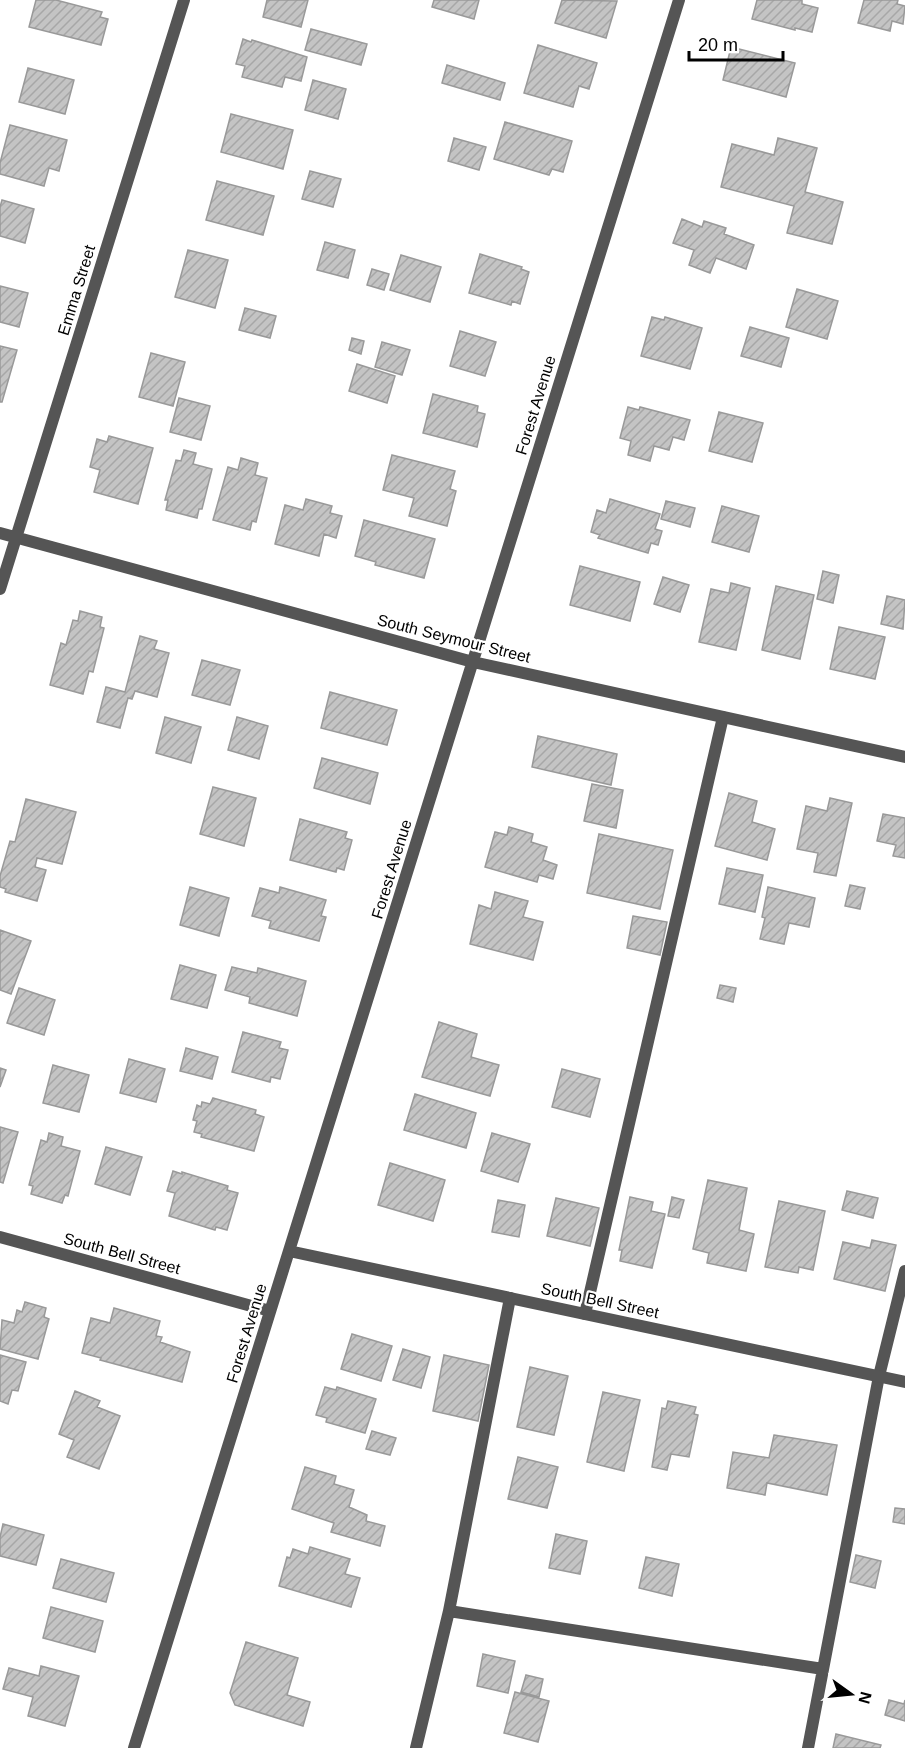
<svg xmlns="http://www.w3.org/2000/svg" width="905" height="1748" font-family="Arial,sans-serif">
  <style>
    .building { fill: url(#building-hatch); stroke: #999; stroke-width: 1.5 }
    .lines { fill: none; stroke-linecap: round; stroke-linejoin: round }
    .service { stroke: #555; stroke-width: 12 }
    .minor { stroke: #555; stroke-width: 12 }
    .labels { text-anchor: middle; stroke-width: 4.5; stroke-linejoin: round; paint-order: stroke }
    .street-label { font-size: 16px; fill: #000; stroke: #fff }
  </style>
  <defs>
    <pattern id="building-hatch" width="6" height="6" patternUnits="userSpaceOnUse" patternTransform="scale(1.5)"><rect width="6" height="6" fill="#c4c4c4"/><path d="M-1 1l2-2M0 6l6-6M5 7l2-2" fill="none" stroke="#a7a7a7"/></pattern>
  </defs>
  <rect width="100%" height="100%" fill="#fff"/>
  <!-- building -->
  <path class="building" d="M36 0H56L102 12 100 17 108 19 101 45 29 27Z
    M267 0H308L301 27 263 17Z
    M434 0H479L474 19 432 7Z
    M562 0 617 1 606 38 555 23Z
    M757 0H802V4L818 8 812 32 795 28V30L752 19Z
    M864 0H898L897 4 905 6 903 24 892 21 890 31 858 23Z
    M311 29 367 44 361 65 305 50Z
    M243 39 251 42 252 40 307 57 301 81 285 77 282 87 242 77 245 66 236 64Z
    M538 45 597 63 589 89 579 86 573 107 524 93Z
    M731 47 795 63 786 97 723 80Z
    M447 65 505 83 500 100 442 83Z
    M28 68 74 80 65 114 19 102Z
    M313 80 346 89 338 119 305 110Z
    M231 114 293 130 283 169 221 152Z
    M505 122 572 141 563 172 552 169 549 175 494 159Z
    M10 125 67 140 59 171 49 168 44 186 0 174V163Z
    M454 138 486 147 479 170 448 161Z
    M778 138 817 148 805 192 843 202 832 244 787 233 794 206 721 187 732 144 774 155Z
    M310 171 341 179 333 207 302 199Z
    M217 181 274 196 263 235 206 220Z
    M2 200 34 209 25 243 0 236V207Z
    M682 219 702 227 704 221 726 228 724 234 754 245 746 269 716 258 710 273 689 265 694 250 673 243Z
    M325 242 355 250 348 278 317 270Z
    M188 250 228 260 215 308 175 297Z
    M480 254 522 267 521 269 529 272 520 304 512 301 511 305 469 293Z
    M401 255 441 267 430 302 390 290Z
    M372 269 389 274 384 290 367 285Z
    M0 286 28 293 19 327 0 322Z
    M797 289 838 301 827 339 786 327Z
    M245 308 276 316 270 338 239 330Z
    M652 317 664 320 665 317 702 328 690 369 641 356Z
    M750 327 789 338 781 367 741 356Z
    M460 331 496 342 485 376 450 366Z
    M352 338 364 341 361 354 349 350Z
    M382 342 410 350 402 375 375 367Z
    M0 346 17 350 2 402H0Z
    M151 353 185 362 173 406 139 397Z
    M357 364 395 376 387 403 349 391Z
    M433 394 478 406 477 412 485 414 477 447 423 433Z
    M179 398 210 406 201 440 170 432Z
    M628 407 639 410 640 407 690 420 684 440 673 437 669 450 654 446 650 461 628 455 631 441 620 438Z
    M719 412 763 423 752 462 709 451Z
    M109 436 153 448 138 504 94 492 100 470 90 467 97 439 107 442Z
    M184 450 196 453 193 464 212 469 202 509H199L197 518 166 510 168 500H165L176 460 181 461Z
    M392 455 455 471 450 489 456 491 447 526 409 516 414 498 383 490Z
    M241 458 258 463 255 475 267 478 256 522 252 521 250 530 213 520 228 467 238 470Z
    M306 499 332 506 330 513 342 516 336 538 324 534 319 556 275 544 285 505 303 510Z
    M610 499 660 514 655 529 662 531 658 545 651 543 648 553 598 538 600 535 591 532 597 510 606 513Z
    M666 501 695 508 690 527 661 519Z
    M722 506 759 516 749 552 712 542Z
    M364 520 435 539 424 578 375 565 376 562 355 556Z
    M580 566 640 582 630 621 570 605Z
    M823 571 839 575 833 603 817 599Z
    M663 577 689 585 680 612 654 604Z
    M731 583 750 588 736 650 699 642 711 589 729 593Z
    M776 586 814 595 800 659 762 650Z
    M887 596 905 600 903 629 881 624Z
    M80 611 102 617 100 627 104 628 93 672 89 671 83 694 50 685 61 643 66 645 73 620 78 621Z
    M839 627 885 637 875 679 830 669Z
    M140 636 157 641 154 649 169 653 157 697 135 691 132 699 128 698 120 728 97 722 106 687 125 692Z
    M202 660 240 670 230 705 192 695Z
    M330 692 397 710 387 745 321 728Z
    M165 717 201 727 191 763 156 753Z
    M237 717 268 726 259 759 228 750Z
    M538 736 617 754 611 785 532 767Z
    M322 758 378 773 370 804 314 788Z
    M592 784 623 790 616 828 584 821Z
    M213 787 256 798 244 846 200 834Z
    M729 793 757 801 752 822 775 829 767 860 715 846Z
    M830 798 852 803 836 876 814 872 818 853 797 849 806 806 827 811Z
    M26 799 76 812 62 864 37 858 35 867 46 870 37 901 5 892 6 889 0 887V876L10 841 15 842Z
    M883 814 905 818V858L893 856 896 845 877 841Z
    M300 819 347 832 345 838 352 840 344 870 337 868 336 872 290 860Z
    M509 827 533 834 531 842 547 847 543 860 557 865 553 879 539 875 537 882 485 867 495 832 507 835Z
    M599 834 673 850 660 909 587 893Z
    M727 868 763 875 755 912 719 904Z
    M850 885 865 888 860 909 845 906Z
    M190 887 229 898 219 936 180 925Z
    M280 887 326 900 321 916 326 917 319 941 269 928 271 921 252 916 260 888 279 893Z
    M768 887 815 898 809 927 789 923 784 944 760 939 765 918 762 917Z
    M495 892 528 901 523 917 543 922 533 960 470 944 479 905 491 909Z
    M633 916 667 922 660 955 627 948Z
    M0 930 31 941 11 994 0 990Z
    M180 965 216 975 207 1008 171 999Z
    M232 967 257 973 258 968 306 981 297 1016 249 1003 250 997 225 990Z
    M720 985 736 988 733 1002 717 998Z
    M19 988 55 1000 44 1035 7 1023Z
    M439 1022 477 1034 471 1057 499 1065 490 1096 422 1077Z
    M243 1032 281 1042 279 1048 288 1050 280 1079 271 1077 270 1082 232 1072Z
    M186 1048 218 1057 212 1079 180 1071Z
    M129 1059 165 1069 156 1102 120 1093Z
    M53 1065 89 1075 79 1112 43 1103Z
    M0 1068 6 1070 0 1087Z
    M562 1069 600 1079 590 1117 552 1107Z
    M415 1094 476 1113 466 1148 404 1130Z
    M213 1098 256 1110 255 1114 264 1117 254 1151 201 1137 202 1134 194 1132 197 1121 193 1120 197 1105 201 1107 202 1102 210 1104Z
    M0 1127 18 1132 3 1183 0 1182Z
    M49 1133 63 1137 61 1146 80 1151 68 1196 65 1195 62 1203 31 1194 33 1186 29 1185 41 1140 47 1142Z
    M492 1133 530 1144 518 1182 481 1171Z
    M106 1147 142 1157 130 1195 95 1184Z
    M390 1163 445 1180 433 1221 378 1205Z
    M173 1171 182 1174V1172L228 1186 227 1190 238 1193 227 1230 216 1227 215 1230 169 1216 175 1193 167 1191Z
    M708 1180 747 1188 739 1230 754 1234 746 1271 707 1263 709 1253 693 1249Z
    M847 1191 878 1198 873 1218 842 1210Z
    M630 1197 653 1202 651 1211 665 1214 652 1268 620 1261 622 1250H619Z
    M672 1197 684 1200 679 1218 668 1216Z
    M556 1198 599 1208 590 1246 547 1236Z
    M498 1200 525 1205 519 1237 492 1232Z
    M779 1201 825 1211 813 1270 799 1267 798 1273 765 1267Z
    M872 1240 896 1245 885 1291 834 1279 843 1242 870 1248Z
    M25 1302 46 1308 44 1317 49 1319 38 1359 0 1349 2 1320 14 1323 17 1310 22 1312Z
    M114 1308 160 1321 156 1336 162 1337 160 1342 190 1352 182 1382 100 1360 101 1358 82 1353 91 1318 110 1323Z
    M352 1334 392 1346 381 1381 341 1369Z
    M403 1349 430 1357 421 1388 393 1380Z
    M0 1355 26 1362 18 1391 12 1390 8 1404 0 1401Z
    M444 1355 489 1365 478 1421 433 1411Z
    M530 1367 568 1376 554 1435 517 1427Z
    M325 1387 336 1390 337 1387 376 1399 365 1433 326 1422 327 1418 316 1415Z
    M75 1391 100 1401 97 1407 120 1416 99 1469 67 1457 74 1440 59 1434Z
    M603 1392 640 1400 624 1471 587 1462Z
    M668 1401 696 1407 694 1414 698 1415 689 1457 671 1454 667 1470 652 1467 662 1408 666 1409Z
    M372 1431 396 1438 390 1455 366 1449Z
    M774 1435 837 1445 827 1495 767 1483 765 1495 727 1488 733 1452 769 1458Z
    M518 1457 558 1467 547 1508 508 1499Z
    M305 1467 336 1476 334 1484 354 1490 349 1507 367 1515 366 1521 385 1526 380 1546 331 1532 334 1523 292 1509Z
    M895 1508 905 1509V1524L893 1522Z
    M3 1524 44 1535 36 1565 0 1556V1537Z
    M556 1534 587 1541 580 1574 549 1568Z
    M310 1547 350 1559 345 1574 360 1578 351 1607 279 1586 287 1557 290 1558 293 1549 308 1554Z
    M856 1555 881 1561 875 1588 850 1582Z
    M646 1557 679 1564 672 1596 639 1588Z
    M61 1559 114 1573 106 1602 53 1588Z
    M51 1607 103 1621 95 1652 43 1638Z
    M246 1642 298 1658 287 1695 310 1702 303 1726 235 1705 230 1693Z
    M483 1654 515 1661 508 1693 477 1686Z
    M41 1666 79 1676 65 1726 28 1716 33 1697 3 1689 9 1668 39 1676Z
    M526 1675 543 1679 539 1697 521 1692Z
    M515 1692 549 1701 538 1742 504 1733Z
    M889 1700 904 1704 905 1700V1721L885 1715Z
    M836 1734 881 1745 880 1748H833Z"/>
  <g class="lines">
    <!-- service -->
    <path class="service" d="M585 1314 723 717
      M449 1611 823 1669
      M416 1748 449 1611 510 1298
      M808 1748 879 1376 905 1271"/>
    <!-- minor -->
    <path class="minor" d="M0 533 473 662 905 757
      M0 589 184 0
      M0 1237 270 1311
      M289 1251 905 1382
      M134 1748 679 0"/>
  </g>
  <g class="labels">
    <!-- street labels -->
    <g class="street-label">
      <text transform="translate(76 290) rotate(-73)" y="6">Emma Street</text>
      <text transform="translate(535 405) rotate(-73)" y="6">Forest Avenue</text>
      <text transform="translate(454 638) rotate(14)" y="6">South Seymour Street</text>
      <text transform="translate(391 869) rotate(-73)" y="6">Forest Avenue</text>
      <text transform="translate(122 1253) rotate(15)" y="6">South Bell Street</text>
      <text transform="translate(600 1300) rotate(12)" y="6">South Bell Street</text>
      <text transform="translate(246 1333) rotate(-73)" y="6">Forest Avenue</text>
    </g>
  </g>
  <!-- north arrow -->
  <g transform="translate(851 1694) rotate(105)" stroke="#ffffff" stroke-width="4.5" paint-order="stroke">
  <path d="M0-4.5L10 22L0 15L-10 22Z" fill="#000000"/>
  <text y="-9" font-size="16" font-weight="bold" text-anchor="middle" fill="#000000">N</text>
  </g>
  <!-- scale -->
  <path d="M689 51v9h94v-9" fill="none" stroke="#000000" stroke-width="3"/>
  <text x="698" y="51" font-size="18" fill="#000000" stroke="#ffffff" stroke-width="4.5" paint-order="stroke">20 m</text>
</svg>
